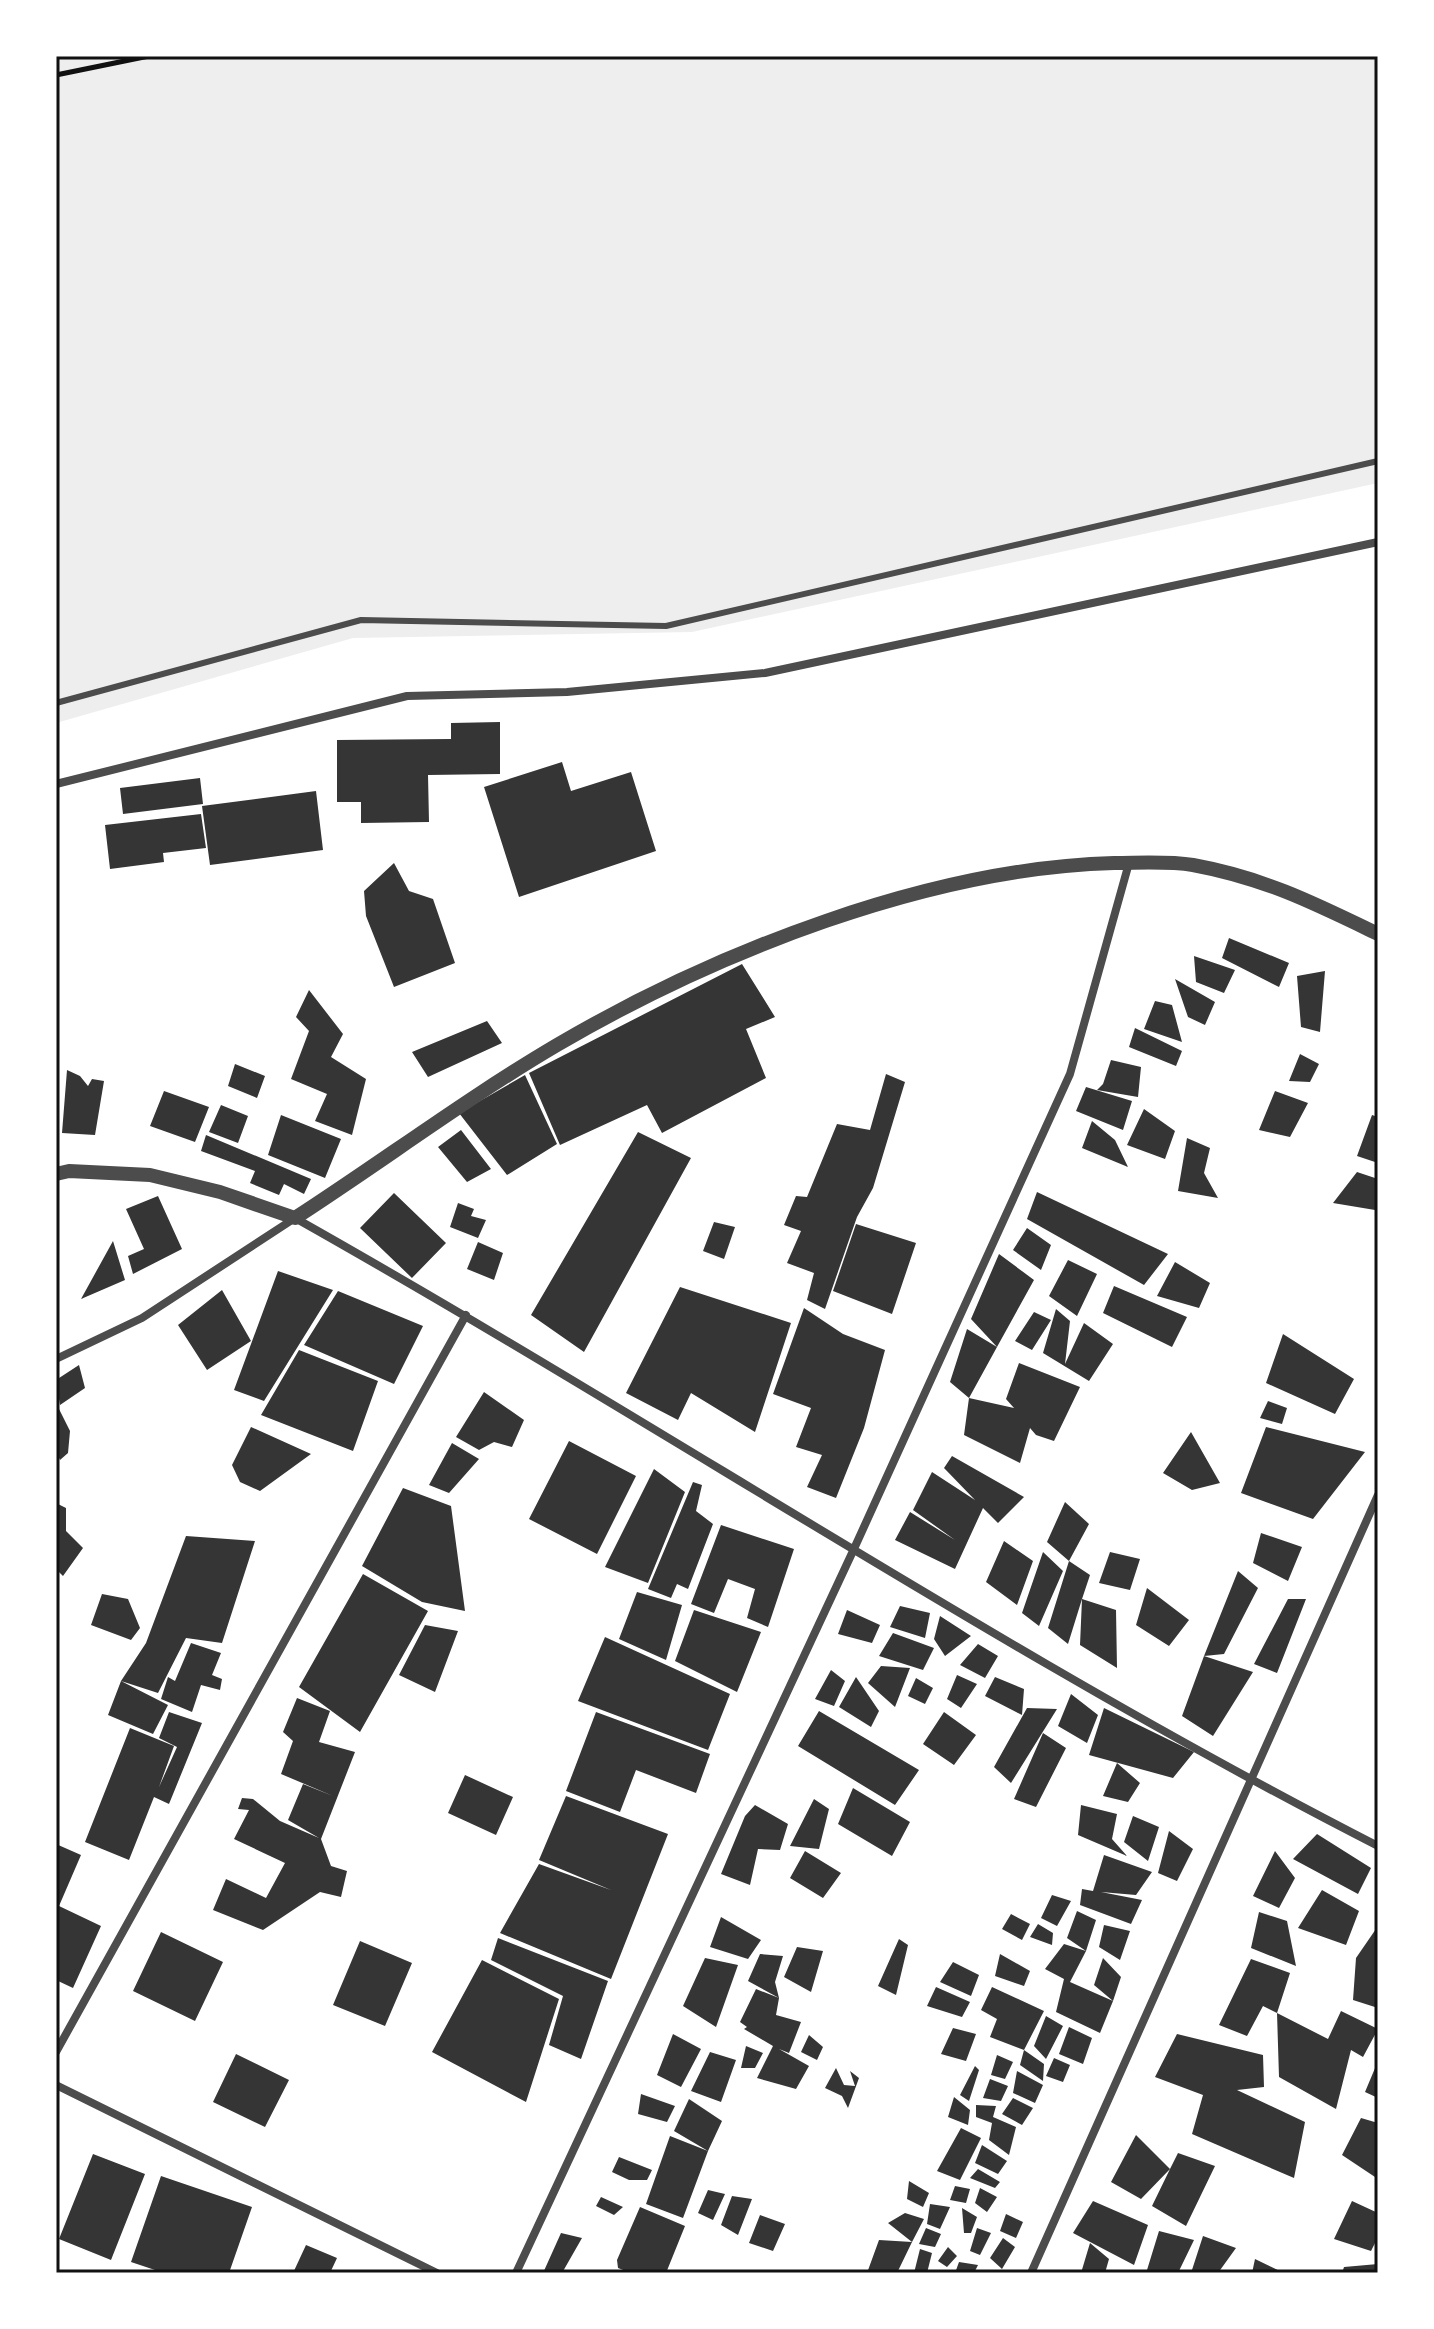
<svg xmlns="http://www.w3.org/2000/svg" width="1434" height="2329" font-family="'Public Sans',sans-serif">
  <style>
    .green { fill: #eee }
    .building { fill: #353535 }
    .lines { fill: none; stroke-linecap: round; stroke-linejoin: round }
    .path { stroke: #111; stroke-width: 5 }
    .service { stroke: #4c4c4c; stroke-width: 6 }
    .minor { stroke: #4c4c4c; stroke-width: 8 }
    .tertiary { stroke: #4c4c4c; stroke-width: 14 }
    .neatline { fill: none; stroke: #111; stroke-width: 3 }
  </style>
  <rect width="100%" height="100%" fill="#fff"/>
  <!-- green -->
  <path class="green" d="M56 56H1378V483L692 632 353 638 56 723Z"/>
  <!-- building -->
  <path class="building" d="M500 722V774L428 775 429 822 361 823V802H337V740L451 739V723Z
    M562 762 571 791 631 772 656 851 519 897 484 787Z
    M200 778 203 804 123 814 120 788Z
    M316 791 323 850 210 865 202 806Z
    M201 814 206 848 163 853 164 862 110 869 105 825Z
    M394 863 409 891 433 899 455 963 394 987 366 916 364 891Z
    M1229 938 1289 963 1279 987 1222 958Z
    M1194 956 1235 970 1224 993 1196 982Z
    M742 964 775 1017 746 1029 766 1078 662 1133 647 1105 560 1145 529 1073Z
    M1325 971 1320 1032 1301 1027 1297 976Z
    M1175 979 1215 1002 1205 1025 1188 1017Z
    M309 990 343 1034 331 1057 366 1079 352 1135 315 1121 327 1094 291 1079 309 1031 296 1017Z
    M1155 1001 1172 1005 1182 1042 1144 1029Z
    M487 1021 502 1043 428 1077 412 1052Z
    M1135 1028 1182 1051 1176 1066 1129 1047Z
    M1300 1054 1319 1064 1310 1082 1289 1081Z
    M1111 1060 1141 1067 1138 1097 1097 1090 1103 1084Z
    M235 1064 265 1076 257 1098 228 1086Z
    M67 1070 80 1076 88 1086 92 1079 104 1081 95 1135 62 1133Z
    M886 1074 905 1082 873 1188 857 1217 825 1309 807 1300 814 1273 787 1263 801 1231 784 1225 796 1196 807 1197 837 1124 870 1130Z
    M525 1075 557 1144 507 1175 459 1113Z
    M1086 1087 1132 1101 1123 1130 1076 1111Z
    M164 1091 209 1107 195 1142 150 1126Z
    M1275 1091 1308 1103 1290 1137 1259 1130Z
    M221 1105 248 1116 238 1143 209 1132Z
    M1144 1109 1175 1131 1165 1159 1127 1145Z
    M281 1115 341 1139 325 1178 268 1155Z
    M1372 1115 1378 1117V1163L1357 1156Z
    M1092 1121 1115 1140 1128 1167 1082 1148Z
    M461 1130 491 1169 467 1182 438 1147Z
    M638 1132 691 1158 584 1352 531 1315Z
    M206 1135 311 1179 304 1194 284 1184 279 1195 250 1183 255 1171 201 1151Z
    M1187 1138 1210 1148 1204 1173 1218 1198 1178 1191Z
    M1357 1172 1378 1179 1375 1210 1333 1203Z
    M1037 1192 1168 1254 1144 1285 1027 1219Z
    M394 1193 446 1243 412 1278 360 1228Z
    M158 1196 182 1249 133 1274 128 1256 144 1249 126 1209Z
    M458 1203 474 1209 471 1216 486 1220 478 1238 450 1227Z
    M714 1222 735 1227 724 1259 703 1251Z
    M856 1224 916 1243 892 1314 833 1291Z
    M1027 1228 1051 1245 1041 1270 1013 1250Z
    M113 1241 125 1280 81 1299Z
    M478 1242 503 1253 494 1280 467 1269Z
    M999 1254 1034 1280 997 1347 969 1398 950 1382 967 1329 997 1347 971 1319Z
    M1068 1260 1097 1274 1077 1316 1049 1296Z
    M1175 1262 1210 1283 1199 1308 1157 1296Z
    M278 1271 333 1290 264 1401 234 1390Z
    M1114 1286 1187 1317 1172 1347 1103 1313Z
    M680 1287 791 1323 755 1432 691 1393 678 1420 626 1393Z
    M222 1290 251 1341 207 1370 178 1325Z
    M338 1291 423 1326 394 1384 304 1345Z
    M804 1308 843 1334 885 1350 864 1428 836 1498 807 1487 822 1455 796 1447 811 1408 773 1394Z
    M1056 1309 1070 1321 1065 1364 1084 1323 1113 1344 1089 1381 1043 1353Z
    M1034 1312 1051 1320 1032 1350 1015 1341Z
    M1283 1334 1354 1379 1335 1414 1266 1383Z
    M299 1350 378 1381 353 1451 261 1415Z
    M1019 1363 1080 1387 1054 1441 1036 1435 1030 1428 1020 1463 964 1435 969 1398 1014 1408 1006 1399Z
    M79 1365 85 1388 60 1405 56 1380Z
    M484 1392 524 1420 512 1447 494 1442 479 1450 456 1437Z
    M1268 1401 1287 1408 1282 1424 1260 1418Z
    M56 1403 70 1431 68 1453 60 1460 56 1451Z
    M251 1427 311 1454 260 1491 240 1482 232 1465Z
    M1266 1427 1365 1452 1313 1519 1241 1493Z
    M1191 1432 1220 1483 1192 1490 1163 1473Z
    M569 1441 636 1476 597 1554 529 1519Z
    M452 1443 479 1459 449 1493 429 1485Z
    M952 1456 1024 1497 998 1523 983 1508 955 1569 895 1540 910 1512 955 1540 913 1510 932 1472 975 1500 944 1468Z
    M654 1469 685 1492 648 1583 605 1567Z
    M693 1482 702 1485 696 1511 713 1524 688 1589 677 1584 671 1598 648 1589Z
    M403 1488 451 1506 465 1611 422 1602 362 1566Z
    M1065 1502 1089 1524 1069 1561 1047 1542Z
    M56 1503 66 1508V1531L83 1548 63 1576 56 1569Z
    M721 1525 794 1549 768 1627 747 1618 755 1589 728 1579 714 1613 691 1604Z
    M1261 1533 1302 1547 1288 1581 1253 1563Z
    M186 1536 255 1541 222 1643 186 1638 158 1693 121 1681 146 1643Z
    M1004 1541 1033 1561 1017 1605 986 1582Z
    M1043 1552 1063 1571 1039 1626 1022 1613Z
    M1110 1552 1140 1559 1130 1590 1099 1583Z
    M1069 1561 1090 1575 1082 1599 1116 1610 1117 1668 1080 1645 1082 1599 1068 1644 1048 1628Z
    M1238 1571 1258 1588 1224 1654 1204 1656 1253 1672 1213 1736 1182 1716 1204 1656Z
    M363 1574 428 1611 360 1732 299 1687Z
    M1147 1588 1189 1620 1169 1646 1136 1625Z
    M637 1592 682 1605 666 1660 619 1639Z
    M102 1594 128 1599 140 1628 131 1640 91 1625Z
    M1288 1599H1306L1277 1673 1254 1664Z
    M900 1606 930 1613 925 1638 890 1627Z
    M694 1610 761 1632 737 1692 675 1661Z
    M847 1610 880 1625 872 1643 838 1634Z
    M940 1616 971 1636 945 1656 934 1639Z
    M425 1625 458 1631 435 1692 399 1675Z
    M893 1633 934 1648 923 1670 879 1656Z
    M605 1637 730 1694 708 1750 578 1701Z
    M191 1643 221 1653 212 1675 222 1679 220 1690 201 1685 192 1712 161 1699 168 1677 175 1681Z
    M978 1644 998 1656 985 1678 960 1665Z
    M881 1666 910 1668 895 1707 868 1683Z
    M831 1670 845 1681 834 1706 815 1699Z
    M957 1675 977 1684 961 1708 947 1699Z
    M856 1677 879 1711 871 1727 839 1707Z
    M995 1677 1024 1689 1022 1715 985 1696Z
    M916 1678 933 1688 925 1704 908 1696Z
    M121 1681 168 1705 153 1734 108 1715Z
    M1071 1694 1098 1715 1087 1743 1058 1726Z
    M297 1698 330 1711 319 1742 355 1752 321 1839 331 1866 347 1871 341 1897 320 1892 263 1930 213 1910 226 1879 266 1898 285 1863 234 1839 249 1810 238 1809 242 1798 253 1799 280 1821 319 1838 288 1820 303 1784 333 1796 281 1774 293 1741 283 1732Z
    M1027 1708 1057 1709 1011 1783 994 1767Z
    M1104 1708 1194 1752 1173 1778 1089 1755Z
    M819 1711 919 1770 895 1805 798 1746Z
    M169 1712 202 1723 169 1804 154 1797 129 1860 85 1842 130 1728 174 1746 159 1787 177 1747 159 1738Z
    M596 1712 710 1754 696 1793 636 1770 620 1812 566 1791Z
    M944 1712 976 1735 954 1765 923 1744Z
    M1043 1733 1066 1748 1036 1807 1014 1799Z
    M1117 1763 1140 1783 1128 1802 1103 1796Z
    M465 1775 513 1797 496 1835 448 1813Z
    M853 1788 910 1822 892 1856 838 1824Z
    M566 1796 668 1834 611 1979 500 1933 539 1864 611 1890 539 1860Z
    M814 1799 829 1809 819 1849 790 1846Z
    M755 1805 788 1824 780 1850 758 1849 750 1885 721 1874 745 1816Z
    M1081 1805 1117 1814 1112 1839 1127 1856 1078 1835Z
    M1133 1816 1159 1827 1148 1861 1124 1842Z
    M1169 1831 1193 1849 1177 1881 1158 1873Z
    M1317 1834 1371 1868 1358 1894 1293 1859Z
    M56 1844 81 1855 59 1906 101 1926 73 1988 56 1980Z
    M805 1851 841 1873 823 1898 790 1878Z
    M1275 1851 1295 1878 1279 1908 1253 1896Z
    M1104 1855 1152 1872 1136 1895 1101 1892 1142 1900 1131 1924 1080 1905 1082 1889 1093 1891Z
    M1322 1890 1359 1911 1346 1945 1298 1928Z
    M1052 1895 1071 1901 1057 1926 1041 1918Z
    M1077 1911 1096 1920 1086 1951 1067 1938Z
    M1259 1912 1287 1921 1296 1966 1251 1948Z
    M1011 1914 1030 1924 1022 1940 1002 1929Z
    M721 1917 761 1940 748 1959 710 1947Z
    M1038 1924 1053 1933 1052 1945 1030 1937Z
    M1104 1925 1130 1931 1120 1960 1099 1947Z
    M1378 1926V2008L1353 2000 1356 1958Z
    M161 1932 223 1962 195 2021 133 1991Z
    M498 1938 608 1981 581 2059 549 2045 563 1996 491 1960Z
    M899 1939 908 1945 896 1995 878 1986Z
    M360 1941 412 1963 385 2026 333 2005Z
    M1064 1944 1086 1951 1070 1982 1113 2001 1094 1985 1103 1958 1121 1977 1113 2001 1100 2033 1056 2012 1064 1979 1045 1969Z
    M797 1947 823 1951 811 1992 784 1977Z
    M760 1954 783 1956 775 1982 779 1998 748 1981Z
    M1000 1954 1030 1971 1024 1986 995 1976Z
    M705 1958 738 1965 716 2027 683 2006Z
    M1251 1959 1290 1973 1277 2013 1328 2039 1341 2011 1378 2029 1363 2057 1351 2050 1336 2109 1279 2077 1277 2013 1263 2006 1247 2036 1219 2025Z
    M482 1960 559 1999 526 2102 432 2052Z
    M953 1962 979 1975 971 1996 940 1982Z
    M936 1987 970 2002 962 2017 927 2006Z
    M992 1987 1044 2011 1024 2050 990 2037 997 2019 981 2010Z
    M756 1989 779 1998 776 2015 801 2022 789 2053 779 2049 809 2066 796 2089 757 2078 773 2046 744 2029 747 2027 740 2022Z
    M1046 2016 1063 2026 1046 2059 1034 2046Z
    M1069 2027 1092 2038 1083 2064 1059 2054Z
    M953 2028 976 2034 966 2061 941 2054Z
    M673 2034 701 2049 681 2087 657 2075Z
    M1177 2034 1263 2055 1264 2087 1237 2090 1305 2122 1294 2178 1192 2134 1203 2095 1155 2077Z
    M809 2035 823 2047 817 2060 801 2052Z
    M746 2046 763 2053 755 2068H741Z
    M1024 2050 1044 2064 1043 2081 1020 2065Z
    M710 2052 736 2060 721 2102 691 2091Z
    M236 2054 289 2080 265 2127 213 2102Z
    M997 2055 1013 2062 1005 2079 991 2075Z
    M1054 2058 1070 2065 1063 2082 1046 2076Z
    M1378 2061V2098L1365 2092Z
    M975 2066 979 2070 969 2101 960 2095Z
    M836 2068 844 2085 855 2086 850 2071 859 2078 848 2108 842 2096 825 2088Z
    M1017 2071 1043 2085 1035 2103 1013 2093Z
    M990 2079 1008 2086 1001 2101 983 2098Z
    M641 2094 675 2106 667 2122 638 2114Z
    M954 2097 970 2110 968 2125 948 2117Z
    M1013 2098 1033 2108 1022 2125 1002 2114Z
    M689 2099 722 2121 708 2151 674 2131Z
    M976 2105 996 2106 993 2117 1016 2127 1009 2155 989 2140 992 2123 976 2117Z
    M1361 2118 1378 2123V2179L1342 2155Z
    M961 2128 981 2138 960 2180 937 2171Z
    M1136 2135 1170 2169 1178 2153 1215 2166 1186 2226 1152 2206 1170 2169 1141 2199 1111 2182Z
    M670 2136 708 2151 683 2218 646 2204Z
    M982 2145 1007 2161 998 2174 975 2163Z
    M93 2154 145 2174 111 2260 59 2239Z
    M619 2157 652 2170 647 2180H629L612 2172Z
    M978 2169 1000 2182 995 2188 970 2178Z
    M161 2176 252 2207 229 2273H164L131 2262Z
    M909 2181 929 2193 923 2207 907 2199Z
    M955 2186 970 2189 966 2203 950 2200Z
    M980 2188 997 2197 987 2212 975 2203Z
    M708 2190 725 2194 713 2220 698 2213Z
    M732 2196 752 2199 738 2235 721 2225Z
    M601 2197 623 2207 614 2215 596 2206Z
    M1093 2201 1148 2225 1134 2265 1073 2233Z
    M1352 2201 1378 2213V2237L1371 2251 1334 2239Z
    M930 2204 950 2207 940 2229 927 2224Z
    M640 2207 685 2226 666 2273H631L618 2268 617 2260Z
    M962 2208 977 2217 971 2233H964Z
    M905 2213 924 2219 912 2242 888 2223Z
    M1006 2214 1023 2222 1016 2238 1000 2231Z
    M760 2215 785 2224 773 2251 749 2243Z
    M926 2228 941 2234 935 2247 919 2244Z
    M977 2228 991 2233 980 2255 970 2251Z
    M1159 2231 1194 2240 1178 2273H1151L1147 2270Z
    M561 2233 582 2238 562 2273H543Z
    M1203 2236 1236 2248 1218 2273H1191Z
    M1003 2238 1015 2247 1002 2269 990 2258Z
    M879 2240 912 2242 897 2273H867Z
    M1090 2243 1109 2259 1105 2273H1081Z
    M306 2245 337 2258 330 2273H293Z
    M948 2247 957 2256 947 2267 938 2261Z
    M920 2249 932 2253 927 2273H914Z
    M1255 2259 1284 2273H1252Z
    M959 2262 978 2265 974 2273H955Z
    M1378 2264V2273H1342L1344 2267Z"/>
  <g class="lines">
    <!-- path -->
    <path class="path" d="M56 75 149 56"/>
    <!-- service -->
    <path class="service" d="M56 703 361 620 666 626 1378 461"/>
    <!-- minor -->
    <path class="minor" d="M56 784 407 696 567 692 765 673 1378 542
      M56 1359 142 1318 295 1218C659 1423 1006 1656 1378 1846
      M56 2052 466 1315
      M56 2085 437 2273
      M516 2273 853 1551 1070 1074 1129 863
      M1031 2273 1378 1495"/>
    <!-- tertiary -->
    <path class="tertiary" d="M56 1174 69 1171 150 1175 220 1192 295 1218C383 1161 467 1098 557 1045 716 952 929 868 1114 863 1139 863 1168 861 1193 865 1264 878 1314 903 1378 934"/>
  </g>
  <!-- border -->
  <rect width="1434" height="2329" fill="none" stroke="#ffffff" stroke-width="116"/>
  <rect x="58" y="58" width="1318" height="2213" class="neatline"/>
</svg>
